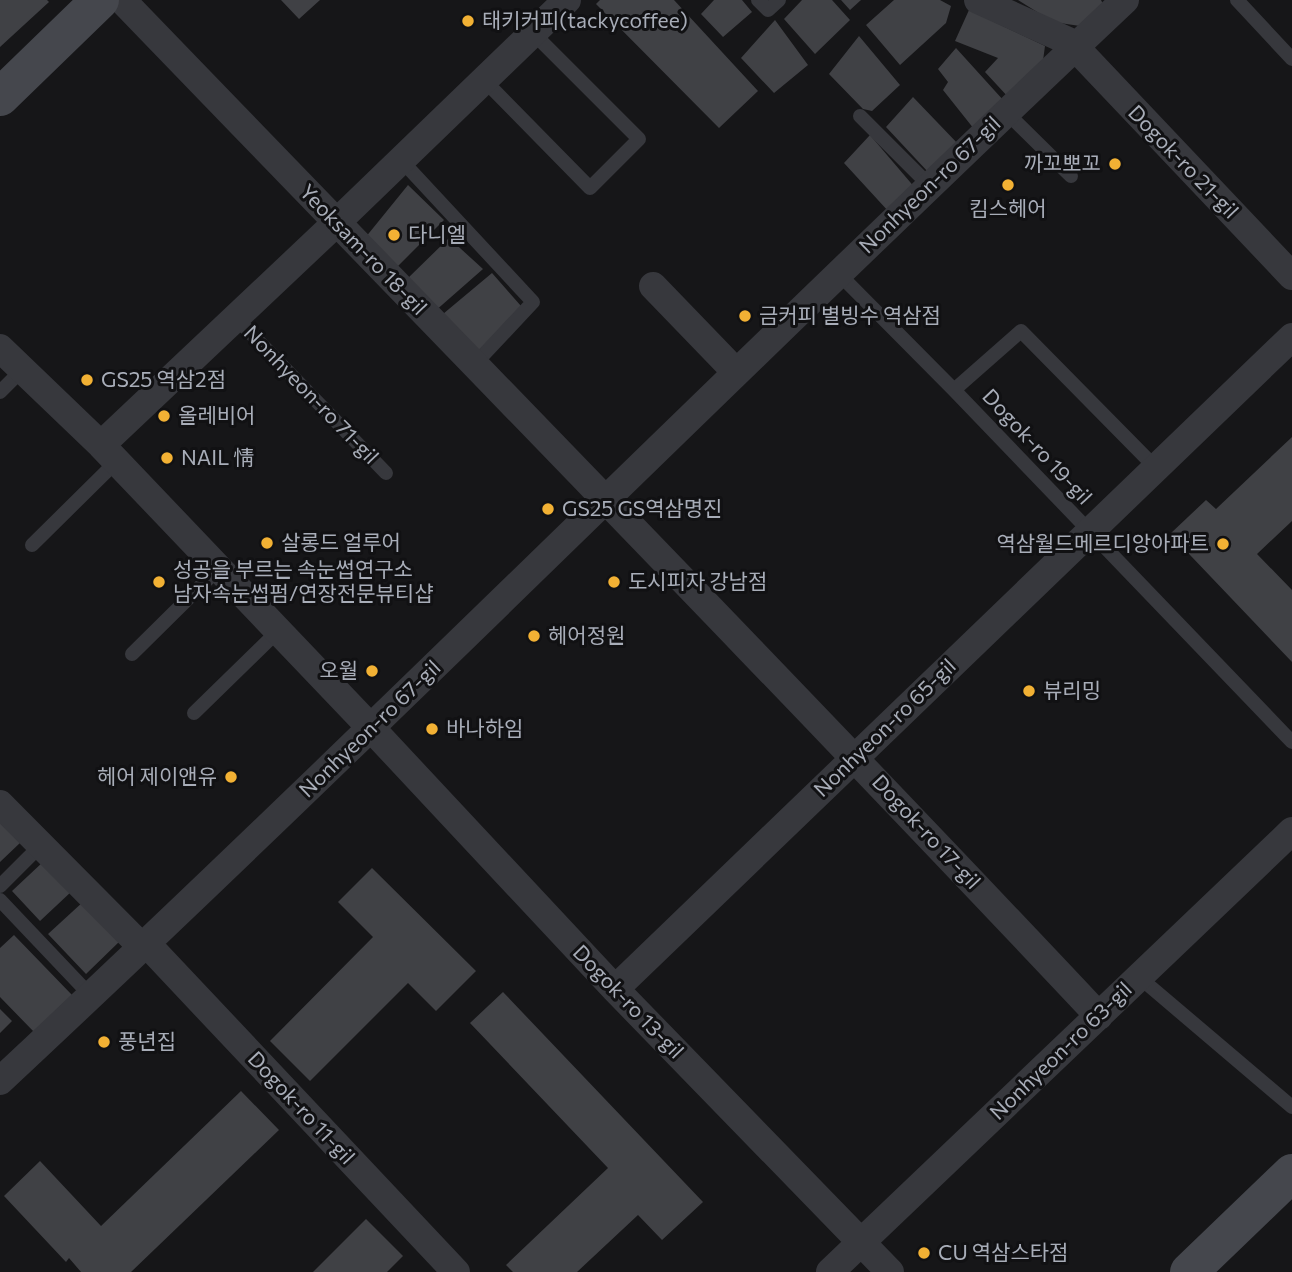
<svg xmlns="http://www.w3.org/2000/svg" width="1292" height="1272" font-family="Commissioner,'Noto Sans KR',sans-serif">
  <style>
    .building { fill: #404145 }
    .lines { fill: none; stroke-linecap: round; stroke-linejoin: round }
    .service { stroke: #37383d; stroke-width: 14 }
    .minor { stroke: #37383d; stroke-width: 28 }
    .secondary { stroke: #45474d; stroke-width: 38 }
    .poi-dot { fill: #f2b134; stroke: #111113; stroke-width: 2.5 }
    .labels { text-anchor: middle; stroke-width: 6; stroke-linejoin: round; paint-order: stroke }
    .poi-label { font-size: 21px; fill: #a8adb8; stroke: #111113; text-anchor: start }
    .street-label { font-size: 21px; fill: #a8adb8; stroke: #111113 }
  </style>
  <rect width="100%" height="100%" fill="#161618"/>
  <!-- building -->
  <path class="building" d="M0 0H47L49 2 0 47Z
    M281 0H320L299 19Z
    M600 0H674L758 91 719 128 596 4Z
    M714 0H742L752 12 723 37 701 14Z
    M802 0H832L850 20 815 54 784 19Z
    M841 0H861L850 10Z
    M894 0H940L951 6 946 23 900 65 866 25Z
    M1018 0H1101L1104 6 1080 26 1053 22Z
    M969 10 1045 46 1042 68 1009 98 985 72 998 58 955 41Z
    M775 20 808 65 774 93 741 58Z
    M859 36 900 85 872 111 863 109 829 74Z
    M956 48 1004 101 974 129 943 90 948 82 938 69Z
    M913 97 960 146 929 173 886 127Z
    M870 135 916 189 889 212 844 163Z
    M408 185 444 220 395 269 365 238Z
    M449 238 483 269 434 312 406 280Z
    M492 273 521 306 477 353 443 314Z
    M1292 437V521L1257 554 1292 590V662L1170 534 1206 500 1216 509Z
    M0 820 21 842 0 862Z
    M44 861 72 891 40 921 12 891Z
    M372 868 476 971 436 1011 408 983 310 1081 270 1041 373 937 338 902Z
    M84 901 121 940 86 974 48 934Z
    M14 935 72 995 34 1032 0 997V948Z
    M503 992 703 1202 662 1240 638 1215 577 1272H513L506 1265 608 1168 470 1023Z
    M0 1009 12 1021 0 1033Z
    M241 1091 279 1130 131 1272H81L69 1258 66 1262 4 1196 40 1161 101 1226Z
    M366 1219 403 1256 387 1272H313Z"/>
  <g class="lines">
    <!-- service -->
    <path class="service" d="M758 0 768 10 779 0
      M1237 0 1292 59
      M484 80 590 188 639 139 532 32
      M1006 112 1071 176
      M860 116 929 185
      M401 160 533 302 473 366
      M838 273 954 390 1292 742
      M236 318 386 473
      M954 390 1021 331 1156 468
      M0 392 22 370
      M32 545 117 461
      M132 654 218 569
      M194 713 278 631
      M0 886 40 846
      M0 900 91 996
      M1139 977 1292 1107"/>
    <!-- minor -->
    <path class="minor" d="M122 0C448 338 777 674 1099 1016
      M978 0 1077 45
      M1075 47 1292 276
      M653 286 736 372
      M0 348 101 445 371 728 615 989 890 1272
      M101 445 336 223 567 0
      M0 804 143 948
      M147 944 456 1272
      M615 989 1292 337
      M0 1081C380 726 746 357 1125 0
      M830 1272 1292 831"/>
    <!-- secondary -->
    <path class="secondary" d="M0 97 100 0
      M1189 1272 1292 1173"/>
  </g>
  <!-- markers -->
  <g class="poi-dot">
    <circle cx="468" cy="21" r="7"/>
    <circle cx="1115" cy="164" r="7"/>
    <circle cx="1008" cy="185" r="7"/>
    <circle cx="394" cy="235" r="7"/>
    <circle cx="745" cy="316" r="7"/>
    <circle cx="87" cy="380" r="7"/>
    <circle cx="164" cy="416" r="7"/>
    <circle cx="167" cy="458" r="7"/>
    <circle cx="548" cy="509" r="7"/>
    <circle cx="267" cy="543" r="7"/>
    <circle cx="1223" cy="544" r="7"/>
    <circle cx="159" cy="582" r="7"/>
    <circle cx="614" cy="582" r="7"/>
    <circle cx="534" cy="636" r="7"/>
    <circle cx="372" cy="671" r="7"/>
    <circle cx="1029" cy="691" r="7"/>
    <circle cx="432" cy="729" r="7"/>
    <circle cx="231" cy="777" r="7"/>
    <circle cx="104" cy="1042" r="7"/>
    <circle cx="924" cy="1253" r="7"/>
  </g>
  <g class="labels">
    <!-- poi labels -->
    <g class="poi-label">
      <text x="482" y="28">태키커피(tackycoffee)</text>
      <text x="1101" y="171" text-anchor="end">까꼬뽀꼬</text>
      <text x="1008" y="216" text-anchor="middle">킴스헤어</text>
      <text x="408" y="242">다니엘</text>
      <text x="759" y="323">금커피 별빙수 역삼점</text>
      <text x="101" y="387">GS25 역삼2점</text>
      <text x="178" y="423">올레비어</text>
      <text x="181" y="465">NAIL 情</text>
      <text x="562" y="516">GS25 GS역삼명진</text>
      <text x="281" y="550">살롱드 얼루어</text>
      <text x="1209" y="551" text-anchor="end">역삼월드메르디앙아파트</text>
      <text x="173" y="577">성공을 부르는 속눈썹연구소<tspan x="173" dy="24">남자속눈썹펌/연장전문뷰티샵</tspan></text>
      <text x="628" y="589">도시피자 강남점</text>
      <text x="548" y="643">헤어정원</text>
      <text x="358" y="678" text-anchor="end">오월</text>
      <text x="1043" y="698">뷰리밍</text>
      <text x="446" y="736">바나하임</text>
      <text x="217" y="784" text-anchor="end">헤어 제이앤유</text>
      <text x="118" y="1049">풍년집</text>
      <text x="938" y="1260">CU 역삼스타점</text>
    </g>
    <!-- street labels -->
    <g class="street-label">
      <text transform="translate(1183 162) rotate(46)" y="7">Dogok-ro 21-gil</text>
      <text transform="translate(930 185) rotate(-44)" y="7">Nonhyeon-ro 67-gil</text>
      <text transform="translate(363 250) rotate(46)" y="7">Yeoksam-ro 18-gil</text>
      <text transform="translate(311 395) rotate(46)" y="7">Nonhyeon-ro 71-gil</text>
      <text transform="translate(1037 447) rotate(47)" y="7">Dogok-ro 19-gil</text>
      <text transform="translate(885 728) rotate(-44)" y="7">Nonhyeon-ro 65-gil</text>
      <text transform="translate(370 729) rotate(-44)" y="7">Nonhyeon-ro 67-gil</text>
      <text transform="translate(926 832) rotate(47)" y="7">Dogok-ro 17-gil</text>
      <text transform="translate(628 1002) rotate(46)" y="7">Dogok-ro 13-gil</text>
      <text transform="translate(1061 1051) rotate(-44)" y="7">Nonhyeon-ro 63-gil</text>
      <text transform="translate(301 1108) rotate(47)" y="7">Dogok-ro 11-gil</text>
    </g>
  </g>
</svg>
